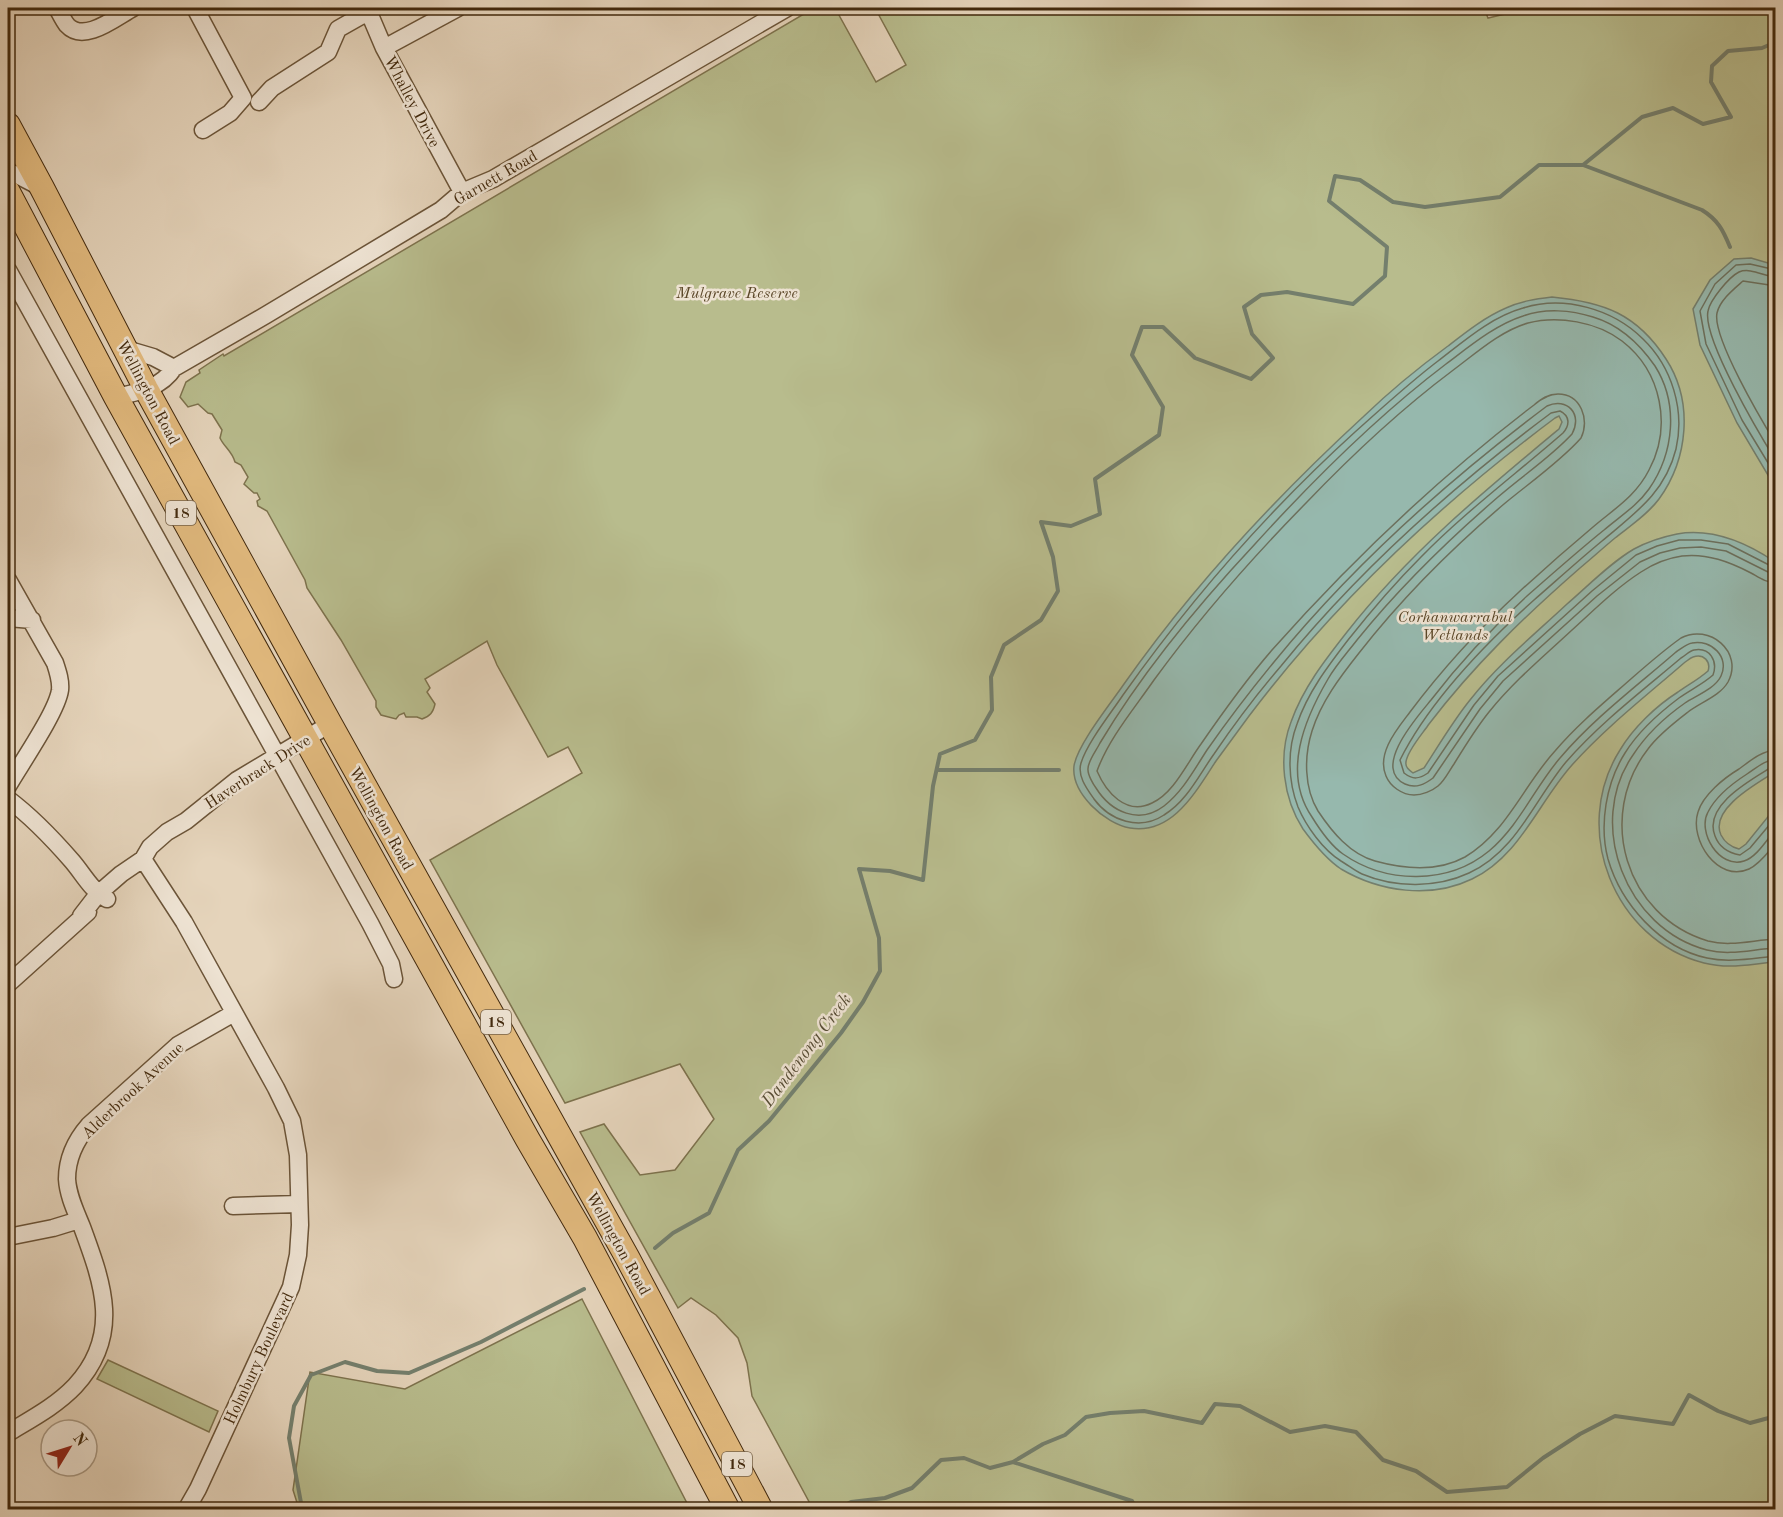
<svg xmlns="http://www.w3.org/2000/svg" width="1783" height="1517" font-family="'Old Standard TT',serif">
  <style>
    .green { fill: #b8bc8d; stroke: #7d724d; stroke-width: 1.5 }
    .water { fill: #96b8ad; stroke: #747f6d; stroke-width: 1.5 }
    .lines { fill: none; stroke-linecap: round; stroke-linejoin: round }
    .shore { stroke: #6c705d; stroke-width: 1.5 }
    .stream { stroke: #747f6d; stroke-width: 4 }
    .minor-casing { stroke: #6b5438; stroke-width: 19 }
    .highway-casing { stroke: #42290d; stroke-width: 26 }
    .minor { stroke: #eee3d3; stroke-width: 16 }
    .highway { stroke: #e2ba7e; stroke-width: 24 }
    .labels { text-anchor: middle; stroke-width: 5; stroke-linejoin: round; paint-order: stroke }
    .shield { fill: #eee3d3; stroke: #766148; stroke-width: 1.5 }
    .shield-label { font-size: 15px; font-weight: bold; fill: #42290d }
    .street-label { font-size: 16px; fill: #42290d; stroke: #eee3d3 }
    .park-label { font-size: 16px; font-style: italic; fill: #5a4627; stroke: #eee3d3 }
    .water-label { font-size: 18px; font-style: italic; fill: #574d35; stroke: #eee3d3 }
  </style>
  <rect width="100%" height="100%" fill="#e5d4bb"/>
  <filter id="stains"><feTurbulence type="fractalNoise" baseFrequency=".00333" numOctaves="4"/><feColorMatrix values="0 0 0 0 .2 0 0 0 0 .09 0 0 0 0 .02 0 0 0 .5 -.17"/></filter>
  <radialGradient id="worn" r=".72"><stop offset=".6" stop-color="#630" stop-opacity="0"/><stop offset="1" stop-color="#630" stop-opacity=".3"/></radialGradient>
  <!-- green -->
  <path class="green" d="M814 8H835L876 82 906 65 875 8H1417L1419 12 1423 13 1425 8H1484L1488 18 1530 8H1775V1509H813L752 1396 747 1363 738 1338 716 1315 691 1298 678 1308 580 1132 604 1124 640 1175 675 1170 714 1119 680 1064 565 1103 430 860 582 773 568 747 548 757 497 665 487 641 425 679 430 688 427 692 435 704C433 713 430 716 422 719L417 717H406L404 713 399 715 396 719 381 715 376 707V701L341 640 307 588 305 580 267 511 258 506 257 501 260 499 257 493H254L244 484 248 477 241 465 235 462C232 451 224 447 220 438L222 430 212 414 208 413 198 404 188 407 180 397 186 382 200 373 199 370 223 354 224 356Z
    M582 1299 690 1509H299L293 1490 310 1372 405 1389Z
    M108 1360 218 1411 209 1432 97 1379Z"/>
  <!-- water -->
  <path class="water" d="M1751 258 1775 265V487L1737 423 1700 345 1693 309 1710 280 1734 259Z
    M1552 297C1604 302 1637 314 1666 359 1694 402 1688 459 1659 499 1647 515 1630 526 1615 538 1603 548 1592 558 1580 568 1525 616 1474 665 1429 724 1423 733 1407 751 1406 762 1405 767 1409 770 1413 773L1424 768C1439 745 1453 721 1470 700 1498 664 1534 635 1567 604 1588 586 1610 563 1634 549 1647 542 1662 537 1677 534 1712 528 1747 543 1775 562V772C1758 783 1709 809 1721 835 1725 843 1731 847 1739 849L1746 844 1775 808 1776 961 1773 962C1750 965 1727 969 1704 963 1614 940 1570 829 1620 750 1633 728 1656 706 1678 692 1688 685 1699 679 1708 671 1711 662 1704 653 1693 657 1690 658 1687 661 1684 663 1646 696 1605 728 1572 765 1538 803 1520 856 1472 879 1431 899 1380 892 1341 869 1326 859 1314 844 1303 829 1283 798 1278 756 1291 722 1303 688 1325 660 1347 632 1408 554 1483 492 1559 429L1562 422 1559 416 1555 418C1440 504 1335 602 1249 716 1238 731 1227 746 1216 761 1196 791 1173 835 1130 828 1105 824 1071 793 1074 766 1077 745 1111 703 1124 684 1193 586 1275 498 1363 417 1390 391 1418 368 1448 346 1466 332 1485 317 1506 308 1521 301 1536 299 1552 297Z"/>
  <g class="lines">
    <!-- shore -->
    <path class="shore" d="M1776 270 1750 264 1736 265 1715 284 1700 311 1706 344 1742 420 1776 476
      M1776 277C1765 277 1751 267 1739 272 1729 277 1710 300 1708 311 1702 338 1760 435 1776 461
      M1776 286 1743 281C1734 289 1720 300 1717 313 1712 337 1762 421 1776 444
      M1776 566H1771L1728 544 1701 540H1679L1657 546 1636 555 1592 591 1498 676 1474 705 1428 773C1419 779 1413 780 1404 773L1400 760C1430 700 1485 644 1534 600 1557 580 1579 560 1602 541 1635 513 1665 493 1676 449 1685 410 1672 367 1643 339 1613 309 1564 295 1523 308 1491 317 1464 341 1438 361 1409 383 1382 408 1355 432 1268 511 1191 599 1123 695 1111 713 1087 743 1081 763 1077 776 1087 789 1094 799 1110 821 1140 831 1164 815 1187 801 1199 775 1214 754 1235 723 1257 694 1281 666 1359 570 1452 487 1551 413L1560 411C1570 416 1570 425 1563 433 1516 474 1465 512 1421 557 1395 583 1371 611 1348 640 1328 666 1308 692 1297 724 1287 750 1288 781 1298 807 1306 826 1323 850 1341 861 1348 865 1355 871 1362 874 1395 888 1437 888 1469 873 1516 852 1535 799 1566 762 1600 723 1642 691 1681 658 1685 656 1689 651 1694 650 1710 647 1718 661 1713 675 1703 684 1690 690 1679 698 1659 713 1638 732 1625 753 1606 783 1599 825 1608 859 1621 904 1660 948 1707 958 1730 963 1753 958 1776 956
      M1776 574 1768 572 1726 551 1701 547 1680 548 1660 553 1640 562 1597 596 1503 681 1480 709 1433 778C1425 784 1416 789 1405 784 1371 768 1418 716 1431 700 1460 662 1492 628 1527 596 1552 574 1578 551 1604 530 1619 517 1637 506 1649 489 1674 453 1679 404 1655 366 1639 343 1620 325 1593 317 1571 310 1545 308 1523 316 1495 325 1470 346 1446 364 1376 417 1314 479 1255 544 1198 605 1143 671 1100 743 1096 751 1087 762 1088 770 1088 775 1093 784 1096 788 1111 812 1139 825 1164 806 1183 791 1194 770 1207 750 1228 720 1251 690 1274 662 1353 565 1447 481 1547 406 1567 397 1583 414 1572 434 1551 457 1522 476 1498 497 1447 541 1399 588 1357 640 1347 653 1336 665 1328 679 1304 720 1282 773 1312 817 1320 830 1330 845 1343 854 1386 884 1448 885 1489 851 1519 826 1535 787 1560 758 1594 718 1637 686 1676 652 1681 649 1686 644 1692 643 1711 639 1730 657 1721 676 1715 689 1695 696 1685 703 1665 717 1646 735 1633 755 1585 824 1626 929 1707 950 1730 956 1753 949 1776 948
      M1776 583C1765 582 1760 578 1751 573 1730 562 1707 553 1682 556 1668 558 1653 564 1641 572 1616 588 1594 610 1572 630 1543 657 1514 681 1489 712 1476 728 1465 746 1454 764 1449 771 1445 780 1438 786 1432 791 1422 795 1414 795 1402 795 1390 786 1386 776 1376 753 1398 728 1410 712 1443 668 1479 629 1519 592 1543 570 1568 548 1593 527 1614 509 1636 496 1649 470 1672 427 1662 372 1622 341 1597 322 1558 315 1528 323 1500 331 1475 354 1452 371 1400 410 1351 456 1306 503 1251 559 1200 617 1154 680 1134 709 1109 738 1097 771 1106 792 1126 816 1152 803 1174 793 1187 763 1201 744 1223 712 1246 680 1272 650 1352 560 1438 478 1534 405 1541 399 1548 394 1558 394 1581 394 1590 420 1581 438 1561 461 1528 484 1504 504 1451 549 1402 598 1359 653 1340 677 1321 702 1312 731 1304 756 1304 788 1318 811 1332 832 1350 854 1375 861 1404 869 1438 872 1465 857 1507 832 1523 786 1555 751 1578 724 1606 701 1632 678 1648 664 1664 650 1681 638 1709 623 1744 652 1728 682 1720 696 1701 702 1688 712 1675 722 1658 735 1648 749 1596 816 1625 916 1708 941 1730 947 1753 940 1776 939
      M1776 750C1761 751 1750 761 1739 769 1724 778 1703 795 1698 812 1689 840 1718 883 1749 869 1760 864 1768 852 1776 843
      M1776 759C1765 760 1756 768 1747 774 1733 783 1716 796 1708 812 1697 832 1719 869 1744 861 1757 857 1767 839 1776 829
      M1776 767 1770 768C1749 781 1703 806 1715 836 1719 847 1729 853 1740 855L1750 848 1776 817"/>
    <!-- stream -->
    <path class="stream" d="M1583 165 1702 210C1718 220 1723 230 1730 247
      M937 770H1059
      M655 1248 673 1233 709 1213 738 1150 769 1121 841 1033 863 1002 880 971 879 938 859 869 890 871 923 880 933 786 940 754 975 740 992 710 991 677 1004 645 1041 620 1058 591 1053 557 1041 522 1071 526 1100 514 1095 479 1159 435 1163 407 1132 355 1142 327H1163L1195 358 1251 379 1273 358 1252 334 1244 307 1261 295 1287 292 1353 304 1385 276 1387 247 1329 201 1335 176 1360 180 1393 202 1425 207 1500 197 1539 165H1583L1642 117 1673 108 1703 124 1731 117 1711 82 1712 66 1728 51 1762 48 1776 42
      M1013 1462 1132 1501 1137 1510
      M300 1510 302 1508 289 1438 294 1406 311 1375 345 1362 377 1371 409 1373 481 1342 584 1289
      M835 1510 851 1502 885 1498 912 1488 941 1460 964 1458 990 1468 1013 1462 1043 1444 1065 1435 1086 1417 1110 1413 1144 1411 1202 1423 1215 1404 1240 1406 1290 1432 1325 1426 1356 1432 1383 1460 1416 1471 1447 1492 1507 1487 1543 1458 1580 1434 1615 1416 1673 1424 1689 1395 1718 1411 1750 1423 1776 1416"/>
    <defs>
      <path id="minor" d="M57 8C60 13 63 20 67 25 84 44 116 17 133 8
        M195 8 243 98 230 113 203 130
        M367 8 384 48 462 192
        M384 48 458 8
        M259 102 272 88 328 52 338 29 368 12
        M8 174H15L42 188
        M8 270 370 923 391 964 394 979
        M126 349 153 357 174 368
        M116 397C139 392 161 388 174 368L266 315 441 210 462 192 493 179 787 8
        M8 580 55 663C58 672 61 681 60 690 57 712 20 765 8 786
        M8 618 32 620
        M8 799C32 817 52 838 72 861 84 875 91 890 107 899
        M143 859 184 922 276 1088 292 1121 298 1155 300 1225 298 1255 291 1287 198 1489 186 1510
        M81 916 98 894 121 874 143 859 150 847 167 832 186 821 237 780 330 724
        M8 984 88 912
        M233 1206 299 1204
        M8 1237 53 1228 79 1220
        M8 1433C31 1419 56 1406 75 1386 122 1335 103 1284 82 1227 76 1212 68 1196 67 1179 67 1158 75 1141 89 1125L178 1045 234 1013"/>
      <path id="highway" d="M8 125 42 188 146 389 330 724 627 1257 761 1510
        M8 192 116 397 528 1140 585 1238 728 1510"/>
    </defs>
    <!-- minor casing -->
    <use href="#minor" class="minor-casing"/>
    <!-- highway casing -->
    <use href="#highway" class="highway-casing"/>
    <!-- minor -->
    <use href="#minor" class="minor"/>
    <!-- highway -->
    <use href="#highway" class="highway"/>
  </g>
  <g class="labels">
    <!-- shield labels -->
    <g class="shield">
      <rect x="166" y="501" width="30" height="24" rx="4.5"/>
      <rect x="481" y="1010" width="30" height="24" rx="4.5"/>
      <rect x="722" y="1452" width="30" height="24" rx="4.5"/>
    </g>
    <g class="shield-label">
      <text x="181" y="518">18</text>
      <text x="496" y="1027">18</text>
      <text x="737" y="1469">18</text>
    </g>
    <!-- street labels -->
    <g class="street-label">
      <text transform="translate(413 101) rotate(62)" y="6">Whalley Drive</text>
      <text transform="translate(495 177) rotate(-30)" y="6">Garnett Road</text>
      <text transform="translate(149 392) rotate(62)" y="6">Wellington Road</text>
      <text transform="translate(257 771) rotate(-33)" y="6">Haverbrack Drive</text>
      <text transform="translate(382 818) rotate(61)" y="6">Wellington Road</text>
      <text transform="translate(132 1090) rotate(-43)" y="6">Alderbrook Avenue</text>
      <text transform="translate(619 1243) rotate(61)" y="6">Wellington Road</text>
      <text transform="translate(258 1358) rotate(-65)" y="6">Holmbury Boulevard</text>
    </g>
    <!-- park labels -->
    <g class="park-label">
      <text x="737" y="298">Mulgrave Reserve</text>
      <text x="1455" y="622">Corhanwarrabul<tspan x="1455" dy="18">Wetlands</tspan></text>
    </g>
    <!-- water labels -->
    <g class="water-label">
      <text transform="translate(806 1050) rotate(-53)" y="6">Dandenong Creek</text>
    </g>
  </g>
  <!-- margin -->
  <rect width="1783" height="1517" fill="none" stroke="#e5d4bb" stroke-width="30"/>
  <rect x="9" y="9" width="1765" height="1499" fill="none" stroke="#42290d" stroke-width="3"/>
  <rect x="15" y="15" width="1753" height="1487" fill="none" stroke="#42290d" stroke-width="1.5"/>
  <!-- north arrow -->
  <g transform="translate(69 1448) rotate(52)"><circle r="28" fill="#eee3d3" stroke="#a99984" stroke-width="1.5"/>
  <path d="M0-4.5L10 22L0 15L-10 22Z" fill="#8f2418"/>
  <text y="-9" font-size="16" font-weight="bold" text-anchor="middle" fill="#42290d">N</text>
  </g>
  <rect width="100%" height="100%" filter="url(#stains)"/>
  <rect width="100%" height="100%" fill="url(#worn)"/>
</svg>
